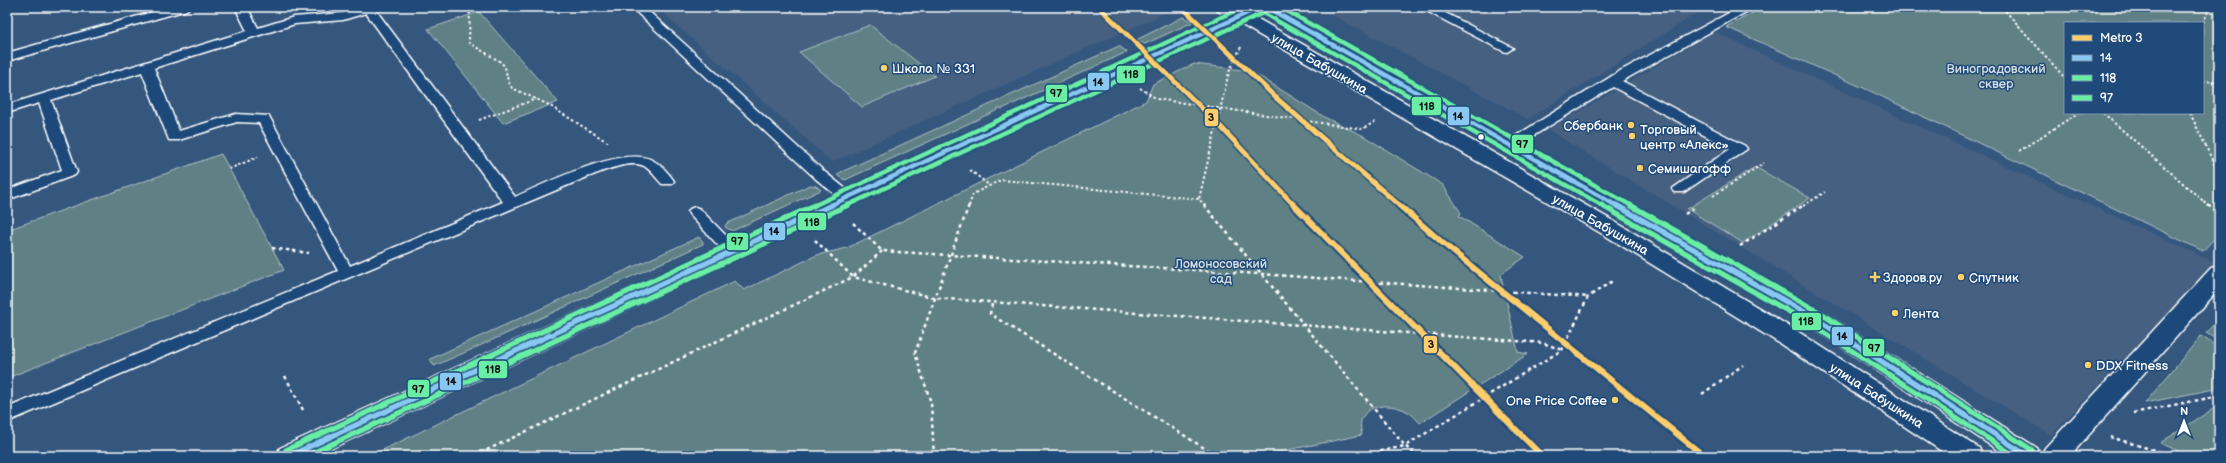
<svg xmlns="http://www.w3.org/2000/svg" width="2226" height="463" font-family="'Balsamiq Sans',sans-serif">
  <style>
    .built { fill: #456081 }
    .green { fill: #5e8186; stroke: #aec0c2; fill-rule: evenodd }
    .lines { fill: none; stroke-linecap: round; stroke-linejoin: round }
    .lane-casing { stroke: #fff; stroke-width: 3 }
    .street-casing { stroke: #fff; stroke-width: 3 }
    .secondary-casing { stroke: #fff; stroke-width: 3 }
    .path-far1 { stroke: #fff; stroke-width: 2; stroke-dasharray: 2.5 2.5; stroke-linecap: butt }
    .path { stroke: #fff; stroke-width: 2.5; stroke-dasharray: 3.5 3.5; stroke-linecap: butt }
    .lane { fill: #1f4a7a; fill-rule: evenodd }
    .street { fill: #1f4a7a; fill-rule: evenodd }
    .secondary { fill: #1f4a7a; fill-rule: evenodd }
    .bus-1-far1-casing { stroke: #1f4a7a; stroke-width: 7 }
    .bus-1-casing { stroke: #1f4a7a; stroke-width: 8 }
    .bus-2-far1-casing { stroke: #1f4a7a; stroke-width: 7 }
    .bus-2-casing { stroke: #1f4a7a; stroke-width: 8 }
    .bus-3-far1-casing { stroke: #1f4a7a; stroke-width: 7 }
    .bus-3-casing { stroke: #1f4a7a; stroke-width: 8 }
    .bus-1-far1 { stroke: #8ac8f4; stroke-width: 4.5 }
    .bus-1 { stroke: #8ac8f4; stroke-width: 5.5 }
    .bus-2-far1 { stroke: #6aeea5; stroke-width: 4.5 }
    .bus-2 { stroke: #6aeea5; stroke-width: 5.5 }
    .bus-3-far1 { stroke: #6aeea5; stroke-width: 4.5 }
    .bus-3 { stroke: #6aeea5; stroke-width: 5.5 }
    .metro-1-far1-casing { stroke: #1f4a7a; stroke-width: 8 }
    .metro-1-casing { stroke: #1f4a7a; stroke-width: 10 }
    .metro-1-far1 { stroke: #fece6d; stroke-width: 5 }
    .metro-1 { stroke: #fece6d; stroke-width: 6 }
    .poi-dot { fill: #ffd166; stroke: #1f4a7a; stroke-width: 1.5 }
    .bus-dot { fill: #fff; stroke: #1f4a7a; stroke-width: 1.5 }
    .labels { text-anchor: middle; stroke-width: 3; stroke-linejoin: round; paint-order: stroke }
    .street-label { font-size: 13px; fill: #fff; stroke: #1f4a7a }
    .poi-label { font-size: 13px; fill: #fff; stroke: #1f4a7a; text-anchor: start }
    .park-label { font-size: 13px; fill: #d7e0e1; stroke: #1f4a7a }
    .line-badge { stroke: #1f4a7a; stroke-width: 1.5 }
    .pale-badge-label { font-size: 11px; text-anchor: middle; font-weight: bold; fill: #111 }
  </style>
  <rect width="100%" height="100%" fill="#35577e"/>
  <filter id="ink" filterUnits="userSpaceOnUse"><feTurbulence type="fractalNoise" baseFrequency=".025" numOctaves="2"/><feDisplacementMap in="SourceGraphic" scale="8" xChannelSelector="R" yChannelSelector="G"/><feConvolveMatrix kernelMatrix="1 2 1 2 8 2 1 2 1" color-interpolation-filters="sRGB"/></filter>
  <g filter="url(#ink)">
    <!-- built -->
    <path class="built" d="M656 7H1164L1170 11 832 162Z
      M1317 7H1707L1528 119Z
      M1714 32 2216 263 2051 435 1548 130Z"/>
    <!-- green -->
    <path class="green" d="M1764 7H2219V233L2203 251 1868 90 1726 27ZM2065 23H2203V113H2065Z
      M479 12 558 102 503 123 428 29Z
      M1183 17 1193 22 1145 44 1136 40Z
      M870 25 935 76 862 107 799 52Z
      M1119 46 1127 52 1002 109 999 108 997 109 998 110 845 180 837 175 839 173Z
      M1194 64 1251 71 1326 118 1362 135 1443 185 1461 213 1459 216 1525 257 1501 274 1502 281 1518 352 1528 354 1420 423C1416 419 1413 415 1408 412 1388 400 1353 405 1362 435L1258 456H370L735 281 744 290 817 255 847 248 1146 101 1153 84Z
      M221 154 284 270 7 378V230Z
      M1755 167 1810 198 1743 243 1687 209Z
      M810 185 816 186 821 190 732 231 725 227 726 224Z
      M699 237 703 242V244L466 352 434 366 430 359Z
      M2219 318V341L2206 333Z
      M2201 336 2219 348V388L2145 403Z
      M2219 405V456H2190L2160 443Z"/>
    <g class="lines">
      <defs>
        <path id="lane" d="M170 7H189L187 10 7 61V53Z
          M235 7H247L258 28 294 17 342 13 359 7H377L375 9 515 197C544 184 622 145 652 160 660 164 669 173 674 181L672 184H662C656 178 651 170 644 166 629 159 599 173 585 178L7 422V408L338 271 259 123 237 122 179 140H169L142 72 51 100 77 172 75 175 7 200V190L62 170 39 103 7 113V105L247 31ZM366 13 503 202 350 266 269 116 236 114 179 131 154 68 295 24 343 20Z
          M631 7H644L826 173 852 194 854 197 852 200H842L816 179Z
          M1419 7H1434L1513 48 1507 52 1503 51Z
          M1740 7H1755L1622 81 1745 146 1747 149 1684 192H1674L1672 189 1730 149 1613 87 1515 147 1510 148 1503 144 1620 71Z
          M695 207 700 209 737 247 740 251 737 255H727L690 215 688 212 690 209Z"/>
        <path id="street" d="M1246 7H1269L1266 11 315 456H276L280 448Z
          M2219 266V289L2070 456H2041L2045 448 2211 268Z"/>
        <path id="secondary" d="M1215 7H1237L1622 226 1797 331 1979 448 1983 456H1949L1779 343 1606 236 1218 11Z
          M1257 7H1279L1821 311 2037 448 2041 456H2007L1805 323 1681 250 1260 11Z"/>
      </defs>
      <!-- lane casing -->
      <use href="#lane" class="lane-casing"/>
      <!-- street casing -->
      <use href="#street" class="street-casing"/>
      <!-- secondary casing -->
      <use href="#secondary" class="secondary-casing"/>
      <!-- path-far1 -->
      <path class="path-far1" d="M470 7 469 43 501 62 505 67 508 81 512 88 547 104 609 143
        M2002 7 2065 78
        M2203 23 2210 7
        M2203 81 2219 82
        M1140 88 1157 99 1362 129 1375 122
        M2103 113 2209 206
        M2190 113 2219 174
        M479 120 536 99
        M2019 151 2078 113
        M229 169 258 157
        M970 170 990 186
        M1713 196 1764 163
        M969 206 973 194 1001 180 1199 199
        M1205 206 1199 199 1229 72 1242 45
        M1803 206 1825 192"/>
      <!-- path -->
      <path class="path" d="M1204 205 1405 446 1417 456
        M2208 205 2219 215
        M1685 214 1694 208
        M853 223 882 251 1260 274 1588 297
        M815 240 853 277 935 298 1543 343 1562 350
        M1740 246 1804 205
        M272 248 309 253
        M992 304 990 314 1217 456
        M285 376 303 410
        M1702 394 1743 365
        M2133 413 2219 396
        M2110 437 2174 456
        M474 456 853 277 882 251
        M934 456 931 403 915 353 969 205
        M1359 456 1405 446 1562 350 1588 297 1614 280"/>
      <!-- lane -->
      <use href="#lane" class="lane"/>
      <!-- street -->
      <use href="#street" class="street"/>
      <!-- secondary -->
      <use href="#secondary" class="secondary"/>
      <defs>
        <path id="bus-1-far1" d="M1266 7 1617 206
          M829 206 1260 7"/>
        <path id="bus-1" d="M1616 205 1813 317 2028 456
          M289 456 832 205"/>
        <path id="bus-2-far1" d="M1263 13 1603 206
          M846 206 1263 13"/>
        <path id="bus-2" d="M1601 205 1809 323 2015 456
          M306 456 848 205"/>
        <path id="bus-3-far1" d="M1280 7 1632 206
          M813 206 1243 7"/>
        <path id="bus-3" d="M1630 205 1817 311 2032 450
          M286 450 815 205"/>
      </defs>
      <!-- bus-1-far1 casing -->
      <use href="#bus-1-far1" class="bus-1-far1-casing"/>
      <!-- bus-1 casing -->
      <use href="#bus-1" class="bus-1-casing"/>
      <!-- bus-2-far1 casing -->
      <use href="#bus-2-far1" class="bus-2-far1-casing"/>
      <!-- bus-2 casing -->
      <use href="#bus-2" class="bus-2-casing"/>
      <!-- bus-3-far1 casing -->
      <use href="#bus-3-far1" class="bus-3-far1-casing"/>
      <!-- bus-3 casing -->
      <use href="#bus-3" class="bus-3-casing"/>
      <!-- bus-1-far1 -->
      <use href="#bus-1-far1" class="bus-1-far1"/>
      <!-- bus-1 -->
      <use href="#bus-1" class="bus-1"/>
      <!-- bus-2-far1 -->
      <use href="#bus-2-far1" class="bus-2-far1"/>
      <!-- bus-2 -->
      <use href="#bus-2" class="bus-2"/>
      <!-- bus-3-far1 -->
      <use href="#bus-3-far1" class="bus-3-far1"/>
      <!-- bus-3 -->
      <use href="#bus-3" class="bus-3"/>
      <defs>
        <path id="metro-1-far1" d="M1099 7 1221 127 1295 206
          M1182 7 1274 96 1400 206"/>
        <path id="metro-1" d="M1294 205 1542 456
          M1399 205 1444 244 1704 456"/>
      </defs>
      <!-- metro-1-far1 casing -->
      <use href="#metro-1-far1" class="metro-1-far1-casing"/>
      <!-- metro-1 casing -->
      <use href="#metro-1" class="metro-1-casing"/>
      <!-- metro-1-far1 -->
      <use href="#metro-1-far1" class="metro-1-far1"/>
      <!-- metro-1 -->
      <use href="#metro-1" class="metro-1"/>
    </g>
  </g>
  <!-- markers -->
  <g class="poi-dot">
    <circle cx="884" cy="68" r="4"/>
    <circle cx="1631" cy="125" r="4"/>
    <circle cx="1632" cy="136" r="4"/>
    <circle cx="1640" cy="168" r="4"/>
    <path d="M1873 271h4v4h4v4h-4v4h-4v-4h-4v-4h4z"/>
    <circle cx="1961" cy="277" r="4"/>
    <circle cx="1895" cy="313" r="4"/>
    <circle cx="2088" cy="365" r="4"/>
    <circle cx="1615" cy="400" r="4"/>
  </g>
  <circle class="bus-dot" cx="1481" cy="137" r="3.5"/>
  <g class="labels">
    <!-- street labels -->
    <g class="street-label">
      <text transform="translate(1320 63) rotate(30)" y="5">улица Бабушкина</text>
      <text transform="translate(1601 224) rotate(30)" y="5">улица Бабушкина</text>
      <text transform="translate(1877 395) rotate(33)" y="5">улица Бабушкина</text>
    </g>
    <!-- poi labels -->
    <g class="poi-label">
      <text x="892" y="73">Школа № 331</text>
      <text x="1623" y="130" text-anchor="end">Сбербанк</text>
      <text x="1640" y="134">Торговый<tspan x="1640" dy="15">центр «Алекс»</tspan></text>
      <text x="1648" y="173">Семишагофф</text>
      <text x="1883" y="282">Здоров.ру</text>
      <text x="1969" y="282">Спутник</text>
      <text x="1903" y="318">Лента</text>
      <text x="2096" y="370">DDX Fitness</text>
      <text x="1607" y="405" text-anchor="end">One Price Coffee</text>
    </g>
    <!-- park labels -->
    <g class="park-label">
      <text x="1996" y="73">Виноградовский<tspan x="1996" dy="15">сквер</tspan></text>
      <text x="1221" y="268">Ломоносовский<tspan x="1221" dy="15">сад</tspan></text>
    </g>
  </g>
  <g class="line-badge">
    <rect x="1116" y="65" width="30" height="19" rx="4" fill="#6aeea5"/>
    <rect x="1087" y="72" width="23" height="19" rx="4" fill="#8ac8f4"/>
    <rect x="1045" y="84" width="23" height="19" rx="4" fill="#6aeea5"/>
    <rect x="1411" y="96" width="31" height="20" rx="4" fill="#6aeea5"/>
    <rect x="1447" y="106" width="23" height="20" rx="4" fill="#8ac8f4"/>
    <rect x="1204" y="108" width="15" height="19" rx="4" fill="#fece6d"/>
    <rect x="1511" y="134" width="23" height="20" rx="4" fill="#6aeea5"/>
    <rect x="797" y="212" width="30" height="19" rx="4" fill="#6aeea5"/>
    <rect x="763" y="222" width="23" height="19" rx="4" fill="#8ac8f4"/>
    <rect x="726" y="232" width="23" height="19" rx="4" fill="#6aeea5"/>
    <rect x="1791" y="312" width="31" height="19" rx="4" fill="#6aeea5"/>
    <rect x="1831" y="326" width="23" height="20" rx="4" fill="#8ac8f4"/>
    <rect x="1423" y="335" width="15" height="19" rx="4" fill="#fece6d"/>
    <rect x="1862" y="338" width="23" height="19" rx="4" fill="#6aeea5"/>
    <rect x="478" y="360" width="30" height="19" rx="4" fill="#6aeea5"/>
    <rect x="439" y="372" width="23" height="19" rx="4" fill="#8ac8f4"/>
    <rect x="407" y="379" width="23" height="19" rx="4" fill="#6aeea5"/>
  </g>
  <g class="pale-badge-label">
    <text x="1131" y="78">118</text>
    <text x="1098" y="86">14</text>
    <text x="1056" y="97">97</text>
    <text x="1427" y="110">118</text>
    <text x="1458" y="120">14</text>
    <text x="1211" y="121">3</text>
    <text x="1522" y="148">97</text>
    <text x="812" y="226">118</text>
    <text x="774" y="235">14</text>
    <text x="737" y="245">97</text>
    <text x="1806" y="325">118</text>
    <text x="1842" y="340">14</text>
    <text x="1431" y="348">3</text>
    <text x="1874" y="352">97</text>
    <text x="493" y="373">118</text>
    <text x="451" y="385">14</text>
    <text x="418" y="393">97</text>
  </g>
  <!-- margin -->
  <rect width="2226" height="463" fill="none" stroke="#1f4a7a" stroke-width="24"/>
  <rect x="12" y="12" width="2202" height="439" fill="none" stroke="#fff" stroke-width="1.5" filter="url(#ink)"/>
  <!-- legend -->
  <rect x="2064" y="22" width="140" height="92" fill="#1f4a7a" stroke="#7992af"/>
  <rect x="2072" y="35" width="20" height="6" fill="#fece6d" stroke="#7992af"/>
  <text x="2100" y="42" font-size="12" fill="#ffffff">Metro 3</text>
  <rect x="2072" y="55" width="20" height="6" fill="#8ac8f4" stroke="#7992af"/>
  <text x="2100" y="62" font-size="12" fill="#ffffff">14</text>
  <rect x="2072" y="75" width="20" height="6" fill="#6aeea5" stroke="#7992af"/>
  <text x="2100" y="82" font-size="12" fill="#ffffff">118</text>
  <rect x="2072" y="95" width="20" height="6" fill="#6aeea5" stroke="#7992af"/>
  <text x="2100" y="102" font-size="12" fill="#ffffff">97</text>
  <!-- north arrow -->
  <g transform="translate(2184 421)" stroke="#1f4a7a" stroke-width="3" paint-order="stroke">
  <path d="M0-3L7 15L0 10L-7 15Z" fill="#ffffff"/>
  <text y="-6" font-size="11" font-weight="bold" text-anchor="middle" fill="#ffffff">N</text>
  </g>
</svg>
